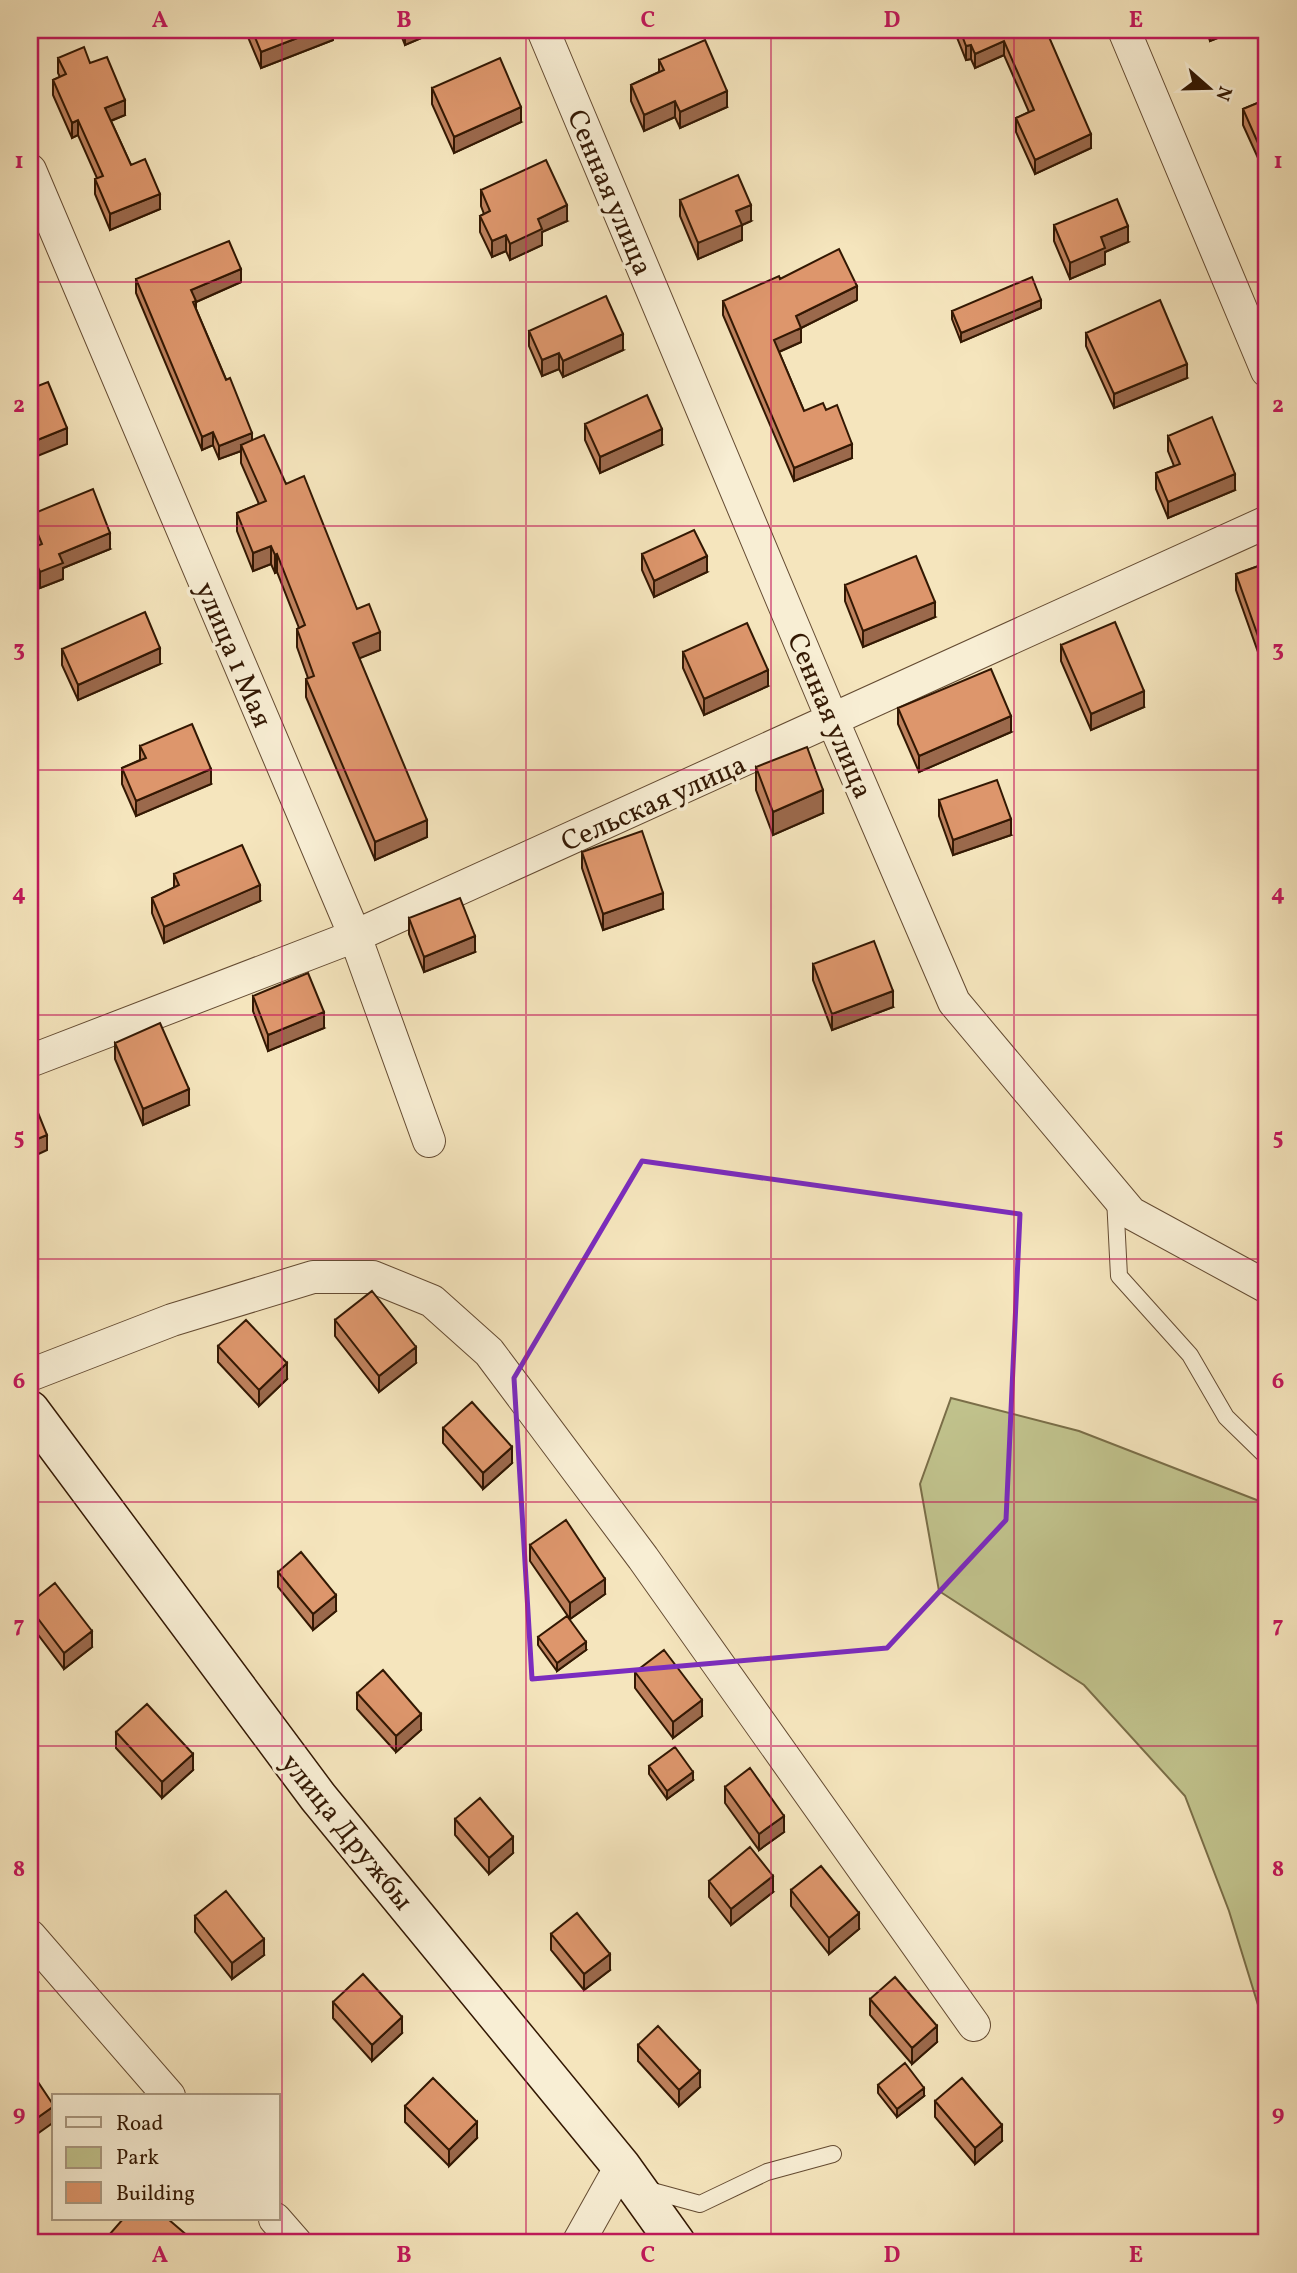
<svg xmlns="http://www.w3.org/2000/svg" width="1297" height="2273" font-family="Vollkorn,serif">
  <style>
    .green { fill: #c1c38d; stroke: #7a6e48; stroke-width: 2 }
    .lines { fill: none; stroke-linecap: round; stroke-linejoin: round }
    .lane-casing { stroke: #644b32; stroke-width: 18 }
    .street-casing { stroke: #644b32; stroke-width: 34 }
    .secondary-casing { stroke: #331803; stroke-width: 41 }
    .lane { stroke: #f8eed4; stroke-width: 16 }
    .street { stroke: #f8eed4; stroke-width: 32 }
    .secondary { stroke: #f8eed4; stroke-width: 38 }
    .wall { fill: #be815d; stroke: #331803; stroke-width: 2 }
    .shaded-wall { fill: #9b694c; stroke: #331803; stroke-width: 2 }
    .building { fill: #dd966c; stroke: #331803; stroke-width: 2 }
    .marked { fill: none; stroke: #7b2cbf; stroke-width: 5; stroke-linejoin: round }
    .grid { fill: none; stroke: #c2185b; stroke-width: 2; stroke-opacity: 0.55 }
    .labels { text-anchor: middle; stroke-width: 7; stroke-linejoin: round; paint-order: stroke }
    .street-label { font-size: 28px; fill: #331803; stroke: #f8eed4 }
    .neatline { fill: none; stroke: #c2185b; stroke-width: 2.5 }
    .grid-label { font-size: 23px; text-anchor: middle; font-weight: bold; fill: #c2185b }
  </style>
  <rect width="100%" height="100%" fill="#f5e5bd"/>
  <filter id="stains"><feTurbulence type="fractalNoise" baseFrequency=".00286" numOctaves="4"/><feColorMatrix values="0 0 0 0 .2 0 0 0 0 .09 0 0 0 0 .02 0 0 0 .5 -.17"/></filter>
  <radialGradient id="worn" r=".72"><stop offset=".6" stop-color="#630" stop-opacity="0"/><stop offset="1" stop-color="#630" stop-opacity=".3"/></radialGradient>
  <!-- green -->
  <path class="green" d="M951 1398 1079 1431 1267 1504V2034L1229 1911 1185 1796 1084 1685 939 1591 920 1484Z"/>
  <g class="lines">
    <defs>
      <path id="lane" d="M1115 1198 1119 1276 1190 1355 1226 1417 1267 1457
        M645 2189 700 2204 767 2172 833 2154"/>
      <path id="street" d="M543 30 833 721 954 1002 1131 1213 1267 1287
        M1124 30 1267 371
        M30 170 355 936 429 1141
        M30 1061 355 936 1267 522
        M30 1375 172 1320 313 1277H373L432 1301 489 1352 643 1558 974 2025
        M30 1936 169 2096
        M275 2219 296 2243
        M578 2243 621 2166"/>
      <path id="secondary" d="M30 1410 318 1797 621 2166 676 2243"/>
    </defs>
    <!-- lane casing -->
    <use href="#lane" class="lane-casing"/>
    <!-- street casing -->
    <use href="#street" class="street-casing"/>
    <!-- secondary casing -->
    <use href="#secondary" class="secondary-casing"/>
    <!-- lane -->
    <use href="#lane" class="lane"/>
    <!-- street -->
    <use href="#street" class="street"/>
    <!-- secondary -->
    <use href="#secondary" class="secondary"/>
  </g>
  <!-- wall -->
  <path class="wall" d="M245 30H333V40L261 68Z
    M399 30H440L405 45Z
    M954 30H1046L1091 148 1035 174 1016 132V118L1029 112 1004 55 975 68 971 59 966 60Z
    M1206 30H1238L1210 41Z
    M58 58 90 63 125 115 111 121 131 165 160 209 110 230 95 194V179L97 178 78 135 72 138 53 95V80L60 77 58 73Z
    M659 60 727 107 680 128 675 117 644 131 631 101V85L659 72Z
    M432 88 521 122 454 153 432 104Z
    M1267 99 1258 158 1243 125V109Z
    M481 190 567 221 542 232V245L510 260 506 251 492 257 480 232V216L484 214 481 206Z
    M680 200 751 221 742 225V240L698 259 680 216Z
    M1054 225 1128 242 1105 252V264L1070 279 1054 241Z
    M136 279 241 282 196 302V309L252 440 286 484 380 650 359 658 427 837 375 860 306 697V679L308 678 297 647V629L299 628 277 572 275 573 271 564 253 571 237 531V513L259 504 241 463V451L219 459 213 445 202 450 136 293Z
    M857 300 801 328V342L779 352 804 411 826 410 852 458 794 481 723 315V301Z
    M1041 308 961 342 952 319V311Z
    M529 331 623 350 563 377 559 369 542 376 529 346Z
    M1086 333 1187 378 1114 408 1086 346Z
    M585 424 662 445 600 473 585 440Z
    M1168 436 1235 490 1168 518 1156 489V473L1174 466 1168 451Z
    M30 515 110 549 63 568V579L40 588 30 565V549L37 547 30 531Z
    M642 554 707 572 654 597 642 570Z
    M1267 563V649L1258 652 1236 590V574Z
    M845 585 935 617 863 647 845 601Z
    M1061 645 1144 707 1091 730 1061 661Z
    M62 649 160 664 78 700 62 665Z
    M683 652 768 686 704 715 683 668Z
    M898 708 1011 732 919 772 898 724Z
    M140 746 211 784 136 816 122 784V768L140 760Z
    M756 767 823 813 773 835 756 790Z
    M939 800 1011 835 953 855 939 816Z
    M582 852 663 909 603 930 582 868Z
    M174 874 260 901 164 943 152 913V898L174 888Z
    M409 918 475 952 424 972 409 934Z
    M813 964 893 1007 832 1030 813 980Z
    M253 996 324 1028 268 1051 253 1011Z
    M115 1043 189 1105 143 1125 115 1059Z
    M335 1320 416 1363 379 1392 335 1336Z
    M218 1346 287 1379 259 1406 218 1362Z
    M443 1428 512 1463 483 1489 443 1443Z
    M530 1545 605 1594 570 1619 530 1561Z
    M278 1572 336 1611 313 1630 278 1587Z
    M30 1603 92 1647 64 1669 30 1624Z
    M538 1637 586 1650 557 1671 538 1645Z
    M635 1672 702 1716 673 1738 635 1688Z
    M357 1693 421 1730 396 1752 357 1709Z
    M116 1732 193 1770 162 1798 116 1748Z
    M649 1766 693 1780 667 1799 649 1774Z
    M725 1787 784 1832 759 1850 725 1803Z
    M455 1819 513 1853 489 1874 455 1835Z
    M709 1881 773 1892 731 1925 709 1897Z
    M791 1890 859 1929 829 1954 791 1906Z
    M195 1916 264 1955 232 1979 195 1932Z
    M551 1934 610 1970 584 1990 551 1950Z
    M870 1999 937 2042 912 2064 870 2015Z
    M333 2002 402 2033 372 2061 333 2018Z
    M638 2045 700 2087 679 2106 638 2061Z
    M878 2085 924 2096 897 2117 878 2093Z
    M935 2101 1002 2141 975 2164 935 2117Z
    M405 2106 477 2138 449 2166 405 2122Z"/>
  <!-- shaded-wall -->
  <path class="shaded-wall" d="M318 30H333V40L261 68V52Z
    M405 30H440L405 45Z
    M1210 30H1238L1210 41Z
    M1004 41V55L975 68V54Z
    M971 45V59L966 60V46Z
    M727 91V107L680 128V112Z
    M125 100V115L105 123V108Z
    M675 101V117L644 131V115Z
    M521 107V122L454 153V137Z
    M78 120V135L72 138V123Z
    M1091 134V148L1035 174V160Z
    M1267 138V154L1258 158V143Z
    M160 194V209L110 230V214Z
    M567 205V221L542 232V245L510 260V244L538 219Z
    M751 205V221L742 225V240L698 259V243L736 211Z
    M1128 226V242L1105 252V264L1070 279V263L1101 237Z
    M506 235V251L492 257V241Z
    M241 269V282L196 302V314L193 316 191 290Z
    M857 286V300L797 330 801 328V342L774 354V340L796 316Z
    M1041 300V308L961 342V333Z
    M623 334V350L563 377V361Z
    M559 353V369L542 376V360Z
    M1187 364V378L1114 408V394Z
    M67 428V444L30 459V443Z
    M662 429V445L600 473V457Z
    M213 432V445L202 450V437Z
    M252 433V446L241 445V451L219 459V446Z
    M852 444V458L794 481V468Z
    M1235 474V490L1168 518V502Z
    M110 533V549L63 568V579L40 588V572L59 554Z
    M271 546V564L253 571V553Z
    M277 554V572L275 573V555Z
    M707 556V572L654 597V581Z
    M935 602V617L863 647V631Z
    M380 632V650L353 661V643Z
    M1267 633V649L1258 652V636Z
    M160 648V664L78 700V685Z
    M768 670V686L704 715V699Z
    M1144 691V707L1091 730V714Z
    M1011 716V732L919 772V756Z
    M211 769V784L136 816V801Z
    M823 790V813L773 835V812Z
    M1011 819V835L953 855V840Z
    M427 820V837L375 860V842Z
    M260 885V901L164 943V927Z
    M663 893V909L603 930V914Z
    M475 936V952L424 972V957Z
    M893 991V1007L832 1030V1014Z
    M324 1012V1028L268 1051V1035Z
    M189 1089V1105L143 1125V1109Z
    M47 1135V1150L30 1158V1142Z
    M416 1347V1363L379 1392V1376Z
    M287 1363V1379L259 1406V1390Z
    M512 1447V1463L483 1489V1473Z
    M605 1579V1594L570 1619V1603Z
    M336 1595V1611L313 1630V1614Z
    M92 1631V1647L64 1669V1653Z
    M586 1642V1650L557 1671V1663Z
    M702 1700V1716L673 1738V1722Z
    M421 1714V1730L396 1752V1736Z
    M193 1754V1770L162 1798V1782Z
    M693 1772V1780L667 1799V1791Z
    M784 1816V1832L759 1850V1834Z
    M513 1837V1853L489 1874V1858Z
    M773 1876V1892L731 1925V1909Z
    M859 1913V1929L829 1954V1938Z
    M264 1939V1955L232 1979V1963Z
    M610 1954V1970L584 1990V1974Z
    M402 2017V2033L372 2061V2045Z
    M937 2026V2042L912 2064V2048Z
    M700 2071V2087L679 2106V2090Z
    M924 2088V2096L897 2117V2109Z
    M54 2106V2122L30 2139V2123Z
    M477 2122V2138L449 2166V2150Z
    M1002 2125V2141L975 2164V2148Z"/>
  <!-- building -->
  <path class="building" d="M252 30H318L261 52Z
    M960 30H1046L1091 134 1035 160 1016 118 1034 110 1004 41 975 54 971 45 966 46Z
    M705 40 727 91 680 112 675 101 644 115 631 85 664 70 659 60Z
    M84 47 90 63 107 57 125 100 105 108 131 165 145 159 160 194 110 214 95 179 103 176 78 120 72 123 53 80 66 74 58 58Z
    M500 58 521 107 454 137 432 88Z
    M1267 99V138L1258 143 1243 109Z
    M546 160 567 205 538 219 542 229 510 244 506 235 492 241 480 216 490 211 481 190Z
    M738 175 751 205 736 211 742 225 698 243 680 200Z
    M1117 199 1128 226 1101 237 1105 248 1070 263 1054 225Z
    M229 241 241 269 191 290 196 301 193 302 226 380 230 378 252 433 219 446 213 432 202 437 136 279Z
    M839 249 857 286 796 316 801 328 774 340 804 411 823 403 826 410 837 405 852 444 794 468 723 301 779 276 780 279Z
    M1032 277 1041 300 961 333 952 311Z
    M606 296 623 334 563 361 559 353 542 360 529 331Z
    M1160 300 1187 364 1114 394 1086 333Z
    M48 382 67 428 30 443V389Z
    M647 395 662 429 600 457 585 424Z
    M1212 417 1235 474 1168 502 1156 473 1180 464 1168 436Z
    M264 435 286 484 304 476 357 609 369 604 380 632 353 643 427 820 375 842 306 679 314 676 297 629 305 625 277 554 275 555 271 546 253 553 237 513 266 501 241 445Z
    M93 489 110 533 59 554 63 563 40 572 30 549 42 544 30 515Z
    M694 530 707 556 654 581 642 554Z
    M916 556 935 602 863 631 845 585Z
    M1267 563V633L1258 636 1236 574Z
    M145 612 160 648 78 685 62 649Z
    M1115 622 1144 691 1091 714 1061 645Z
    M747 623 768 670 704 699 683 652Z
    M991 669 1011 716 919 756 898 708Z
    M192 724 211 769 136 801 122 768 146 758 140 746Z
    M807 747 823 790 773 812 756 767Z
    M997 780 1011 819 953 840 939 800Z
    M642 831 663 893 603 914 582 852Z
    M242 845 260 885 164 927 152 898 179 885 174 874Z
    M460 898 475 936 424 957 409 918Z
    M874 941 893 991 832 1014 813 964Z
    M308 973 324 1012 268 1035 253 996Z
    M160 1023 189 1089 143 1109 115 1043Z
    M30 1093 47 1135 30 1142Z
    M372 1291 416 1347 379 1376 335 1320Z
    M246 1320 287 1363 259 1390 218 1346Z
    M472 1402 512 1447 483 1473 443 1428Z
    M566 1520 605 1579 570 1603 530 1545Z
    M301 1552 336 1595 313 1614 278 1572Z
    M55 1583 92 1631 64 1653 30 1608V1603Z
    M567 1616 586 1642 557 1663 538 1637Z
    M664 1650 702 1700 673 1722 635 1672Z
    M383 1670 421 1714 396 1736 357 1693Z
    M147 1704 193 1754 162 1782 116 1732Z
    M675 1747 693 1772 667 1791 649 1766Z
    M750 1768 784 1816 759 1834 725 1787Z
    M480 1798 513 1837 489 1858 455 1819Z
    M750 1847 773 1876 731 1909 709 1881Z
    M821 1866 859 1913 829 1938 791 1890Z
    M226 1891 264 1939 232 1963 195 1916Z
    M577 1913 610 1954 584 1974 551 1934Z
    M363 1974 402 2017 372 2045 333 2002Z
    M895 1977 937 2026 912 2048 870 1999Z
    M658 2026 700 2071 679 2090 638 2045Z
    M905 2063 924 2088 897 2109 878 2085Z
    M30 2070 54 2106 30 2123Z
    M433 2078 477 2122 449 2150 405 2106Z
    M962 2078 1002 2125 975 2148 935 2101Z
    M123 2219H168L196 2243H102Z
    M831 2239 835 2243H827Z"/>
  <!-- marked area -->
  <path class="marked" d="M642 1161 1020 1214 1006 1520 887 1648 532 1679 514 1378Z"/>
  <!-- grid -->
  <path class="grid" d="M282 30V2243M526 30V2243M771 30V2243M1014 30V2243M30 282H1267M30 526H1267M30 770H1267M30 1015H1267M30 1259H1267M30 1502H1267M30 1746H1267M30 1991H1267"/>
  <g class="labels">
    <!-- street labels -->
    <g class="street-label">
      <text transform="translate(611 192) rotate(67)" y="10">Сенная улица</text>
      <text transform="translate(235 654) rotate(67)" y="10">улица 1 Мая</text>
      <text transform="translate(831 715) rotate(67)" y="10">Сенная улица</text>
      <text transform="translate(653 802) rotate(-24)" y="10">Сельская улица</text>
      <text transform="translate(348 1831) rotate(51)" y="10">улица Дружбы</text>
    </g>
  </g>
  <!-- margin -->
  <rect width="1297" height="2273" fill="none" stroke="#f5e5bd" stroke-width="77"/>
  <!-- legend -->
  <rect x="52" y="2094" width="228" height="126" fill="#f8eed4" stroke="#a99880" stroke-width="2"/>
  <rect x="66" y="2117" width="35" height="10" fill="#f8eed4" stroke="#a99880" stroke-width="2"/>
  <text x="116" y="2130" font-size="21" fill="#331803">Road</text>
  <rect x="66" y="2147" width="35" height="21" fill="#c1c38d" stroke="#a99880" stroke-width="2"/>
  <text x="116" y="2164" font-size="21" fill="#331803">Park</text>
  <rect x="66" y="2182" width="35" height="21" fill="#dd966c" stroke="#a99880" stroke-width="2"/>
  <text x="116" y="2200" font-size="21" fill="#331803">Building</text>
  <!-- north arrow -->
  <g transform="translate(1209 88) rotate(110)" stroke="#f8eed4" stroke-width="5" paint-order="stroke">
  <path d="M0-5L12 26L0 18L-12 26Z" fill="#331803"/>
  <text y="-10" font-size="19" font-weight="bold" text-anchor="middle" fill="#331803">N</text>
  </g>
  <rect x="38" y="38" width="1220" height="2196" class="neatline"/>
  <g class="grid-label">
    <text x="160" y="27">A</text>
    <text x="404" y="27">B</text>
    <text x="648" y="27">C</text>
    <text x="892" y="27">D</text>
    <text x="1136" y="27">E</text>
    <text x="19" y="168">1</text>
    <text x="1278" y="168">1</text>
    <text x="19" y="412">2</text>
    <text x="1278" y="412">2</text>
    <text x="19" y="656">3</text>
    <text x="1278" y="656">3</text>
    <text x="19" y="900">4</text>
    <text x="1278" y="900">4</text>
    <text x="19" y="1144">5</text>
    <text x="1278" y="1144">5</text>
    <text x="19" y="1388">6</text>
    <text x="1278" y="1388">6</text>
    <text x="19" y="1632">7</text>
    <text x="1278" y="1632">7</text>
    <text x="19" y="1876">8</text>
    <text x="1278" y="1876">8</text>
    <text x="19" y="2120">9</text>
    <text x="1278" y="2120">9</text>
    <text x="160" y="2262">A</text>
    <text x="404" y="2262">B</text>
    <text x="648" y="2262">C</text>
    <text x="892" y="2262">D</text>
    <text x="1136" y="2262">E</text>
  </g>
  <rect width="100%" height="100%" filter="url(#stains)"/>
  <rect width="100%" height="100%" fill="url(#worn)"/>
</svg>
